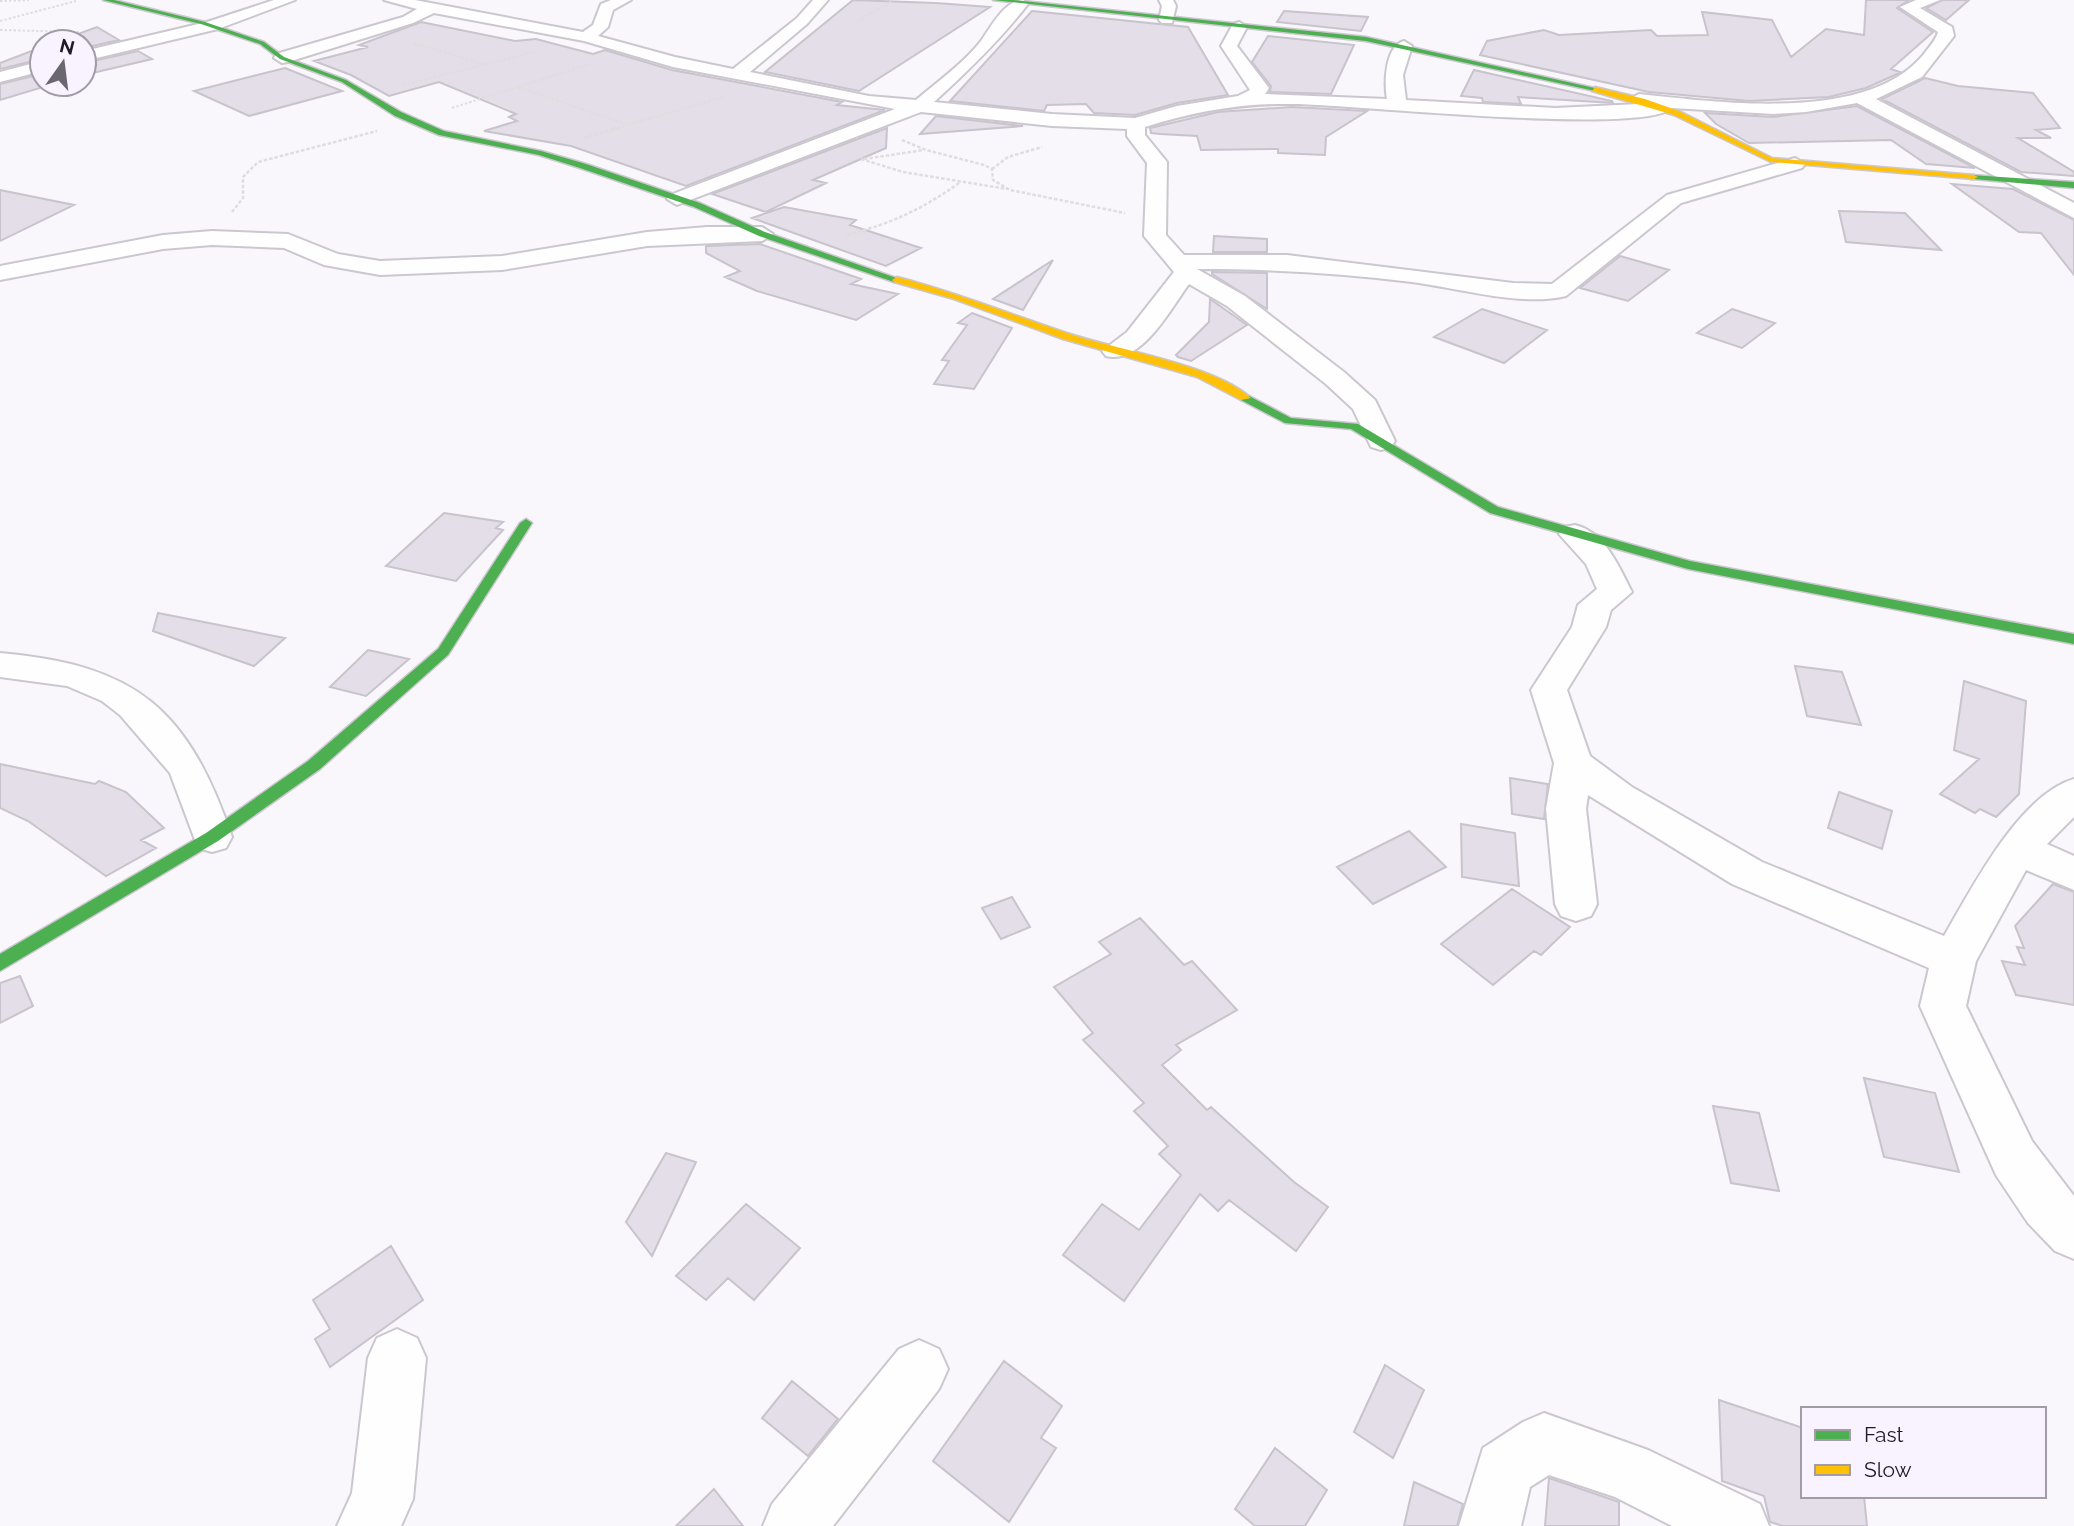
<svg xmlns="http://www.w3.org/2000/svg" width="2074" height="1526" font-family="Raleway,sans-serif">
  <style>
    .building { fill: #e3dee7; stroke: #c8c3cc; stroke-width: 2 }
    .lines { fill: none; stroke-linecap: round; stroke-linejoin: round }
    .street-casing { stroke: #cbc7cf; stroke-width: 4 }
    .fast-casing { stroke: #cbc7cf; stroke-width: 3 }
    .slow-casing { stroke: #cbc7cf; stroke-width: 3 }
    .path-far1 { stroke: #dfdddf; stroke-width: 2; stroke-dasharray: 2.5 2; stroke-linecap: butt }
    .path { stroke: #dfdddf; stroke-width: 2.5; stroke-dasharray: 3.5 2; stroke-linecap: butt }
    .street { fill: #fefeff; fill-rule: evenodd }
    .fast { fill: #4caf50; fill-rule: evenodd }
    .slow { fill: #ffc107; fill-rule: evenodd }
  </style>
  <rect width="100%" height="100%" fill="#f9f6fc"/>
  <!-- building -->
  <path class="building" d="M853 0 936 3 990 7 859 91 765 72Z
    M1866 0H1909L1897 8 1933 32 1891 69 1900 72 1897 74 1866 88 1829 97 1749 101 1649 92 1480 55 1487 41 1544 30 1559 35 1651 30 1657 36 1708 35 1702 12 1772 20 1791 57 1826 29 1864 35Z
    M1942 0H1969L1946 20 1926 8Z
    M1032 11 1188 27 1228 95 1177 103 1135 115 1094 113 1086 104 1047 105 1044 111 950 101Z
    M1284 11 1368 17 1361 31 1277 22Z
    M421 22 515 41 536 39 593 54 605 50 672 70 842 102 837 105 885 110 686 186 571 146 484 131 517 121 509 117 516 114 439 82 389 96 351 75 314 61 368 47 359 45Z
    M97 27 119 40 84 48V42H56Z
    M1268 36 1354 45 1331 94 1270 92 1271 86 1252 62Z
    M42 47V59L0 69V63Z
    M138 51 152 59 84 75V63Z
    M285 68 342 91 249 116 194 91Z
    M1474 70 1612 101 1613 103 1518 97 1521 104 1483 102 1482 98 1461 96Z
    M42 74V84H53L0 100V84Z
    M1925 78 1958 86 2033 93 2060 128 2036 130 2051 138H2018L2074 172V176L2021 172 1882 99Z
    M1857 106 1975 168 1926 164 1891 140 1749 143 1716 124 1705 113 1773 117Z
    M1292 107 1367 111 1326 137 1325 155 1278 153V149L1201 150 1197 136 1160 134 1151 133 1150 128 1218 112Z
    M936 116 1023 126 920 134Z
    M887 128 886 148 813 180 826 183 766 212 712 194Z
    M1952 184 2013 189 2074 220V275L2041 233 2019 232Z
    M0 190 74 205 0 241Z
    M784 207 856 220 850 225 921 248 886 266 752 218Z
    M1839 211 1905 213 1941 250 1846 242Z
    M1214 236 1267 239V252H1213Z
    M760 244 861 279 851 284 898 294 856 320 757 291 725 277 740 271 706 253V246Z
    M1620 256 1669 270 1628 301 1580 288Z
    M1053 260 1023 310 993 299Z
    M1212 272 1267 273V309L1212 274Z
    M1210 299 1247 325 1191 361 1178 357 1176 355 1209 322Z
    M1482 309 1547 330 1504 363 1434 337Z
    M1732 309 1775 323 1742 348 1697 333Z
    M972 313 1012 328 974 389 934 384 949 361 942 360 967 325 958 323Z
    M444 513 503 522 496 528 503 530 456 581 386 566Z
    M158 613 285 638 254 666 153 631Z
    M368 650 409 659 366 696 330 687Z
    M1795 666 1842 672 1861 725 1807 716Z
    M1964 681 2026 701 2019 794 1996 817 1980 809 1975 813 1940 794 1979 759 1954 750Z
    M0 764 95 784 99 781 126 792 164 828 141 840 156 848 106 876 28 821 0 808Z
    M1510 778 1548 784 1544 819 1512 814Z
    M1839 792 1892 811 1882 849 1828 828Z
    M1461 824 1515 833 1519 886 1462 877Z
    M1409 831 1446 867 1373 904 1337 867Z
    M2053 884 2074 892V1005L2016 995 2002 961 2025 965 2017 947 2024 948 2015 926Z
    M1512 889 1570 927 1541 955 1534 951 1493 985 1441 944Z
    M1012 897 1030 927 1001 939 982 908Z
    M1140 918 1184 965 1192 961 1237 1010 1176 1045 1181 1050 1162 1065 1207 1110 1211 1107 1294 1182 1328 1207 1296 1251 1229 1200 1218 1211 1200 1194 1124 1301 1063 1255 1102 1204 1139 1230 1181 1175 1159 1154 1168 1146 1134 1111 1144 1103 1083 1040 1093 1033 1054 987 1111 954 1099 942Z
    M20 976 33 1006 0 1023V983Z
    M1864 1078 1935 1093 1959 1172 1884 1157Z
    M1713 1106 1759 1113 1779 1191 1731 1183Z
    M666 1153 696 1162 652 1256 626 1222Z
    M746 1204 800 1248 754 1300 728 1278 706 1300 676 1276Z
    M391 1246 423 1300 330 1367 315 1339 330 1329 313 1300Z
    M1004 1361 1062 1406 1041 1438 1056 1448 1009 1522 933 1461Z
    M1385 1365 1424 1390 1393 1458 1354 1432Z
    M792 1381 838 1419 808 1456 762 1418Z
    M1719 1400 1803 1428V1496H1864L1867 1526H1783L1770 1522 1764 1496 1722 1481Z
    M1275 1448 1327 1490 1305 1526H1255L1235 1509Z
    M1549 1478 1619 1502V1526H1545Z
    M1414 1482 1463 1504 1457 1526H1404Z
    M714 1489 743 1526H676Z"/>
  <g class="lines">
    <defs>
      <path id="street" d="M274 0H295L218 29 84 61V51L207 22Z
        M384 0H415L583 32 593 25 601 4 611 0H631L613 10 608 27 598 36 675 57 733 69 797 18 813 0H828L807 24 750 72 869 96 916 100C937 82 964 63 981 41 991 27 1004 1 1023 0L1028 4C1000 40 968 71 934 102L1052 114 1135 118 1177 106 1238 96 1250 90 1221 46 1233 24 1239 22 1247 27 1237 46 1269 88 1265 94 1387 99C1384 83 1385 46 1404 41L1412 46 1403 75 1406 100 1555 108 1639 104 1630 99 1639 94C1718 102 1867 124 1924 54 1929 47 1936 40 1938 32L1900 7 1916 0H1940L1920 8 1952 27 1954 36 1922 77 1876 99 2074 203V218L1857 103 1806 112 1773 114 1672 108C1641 136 1350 104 1292 104 1241 103 1193 112 1145 127V135L1167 162 1166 235 1184 255H1287L1513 283 1552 284 1667 195 1795 158 1805 164 1802 168 1681 203 1566 296C1522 307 1458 288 1412 282 1340 273 1270 269 1197 269L1245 296 1344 372 1375 400 1395 441 1391 447 1381 450 1371 447 1353 409 1326 384 1227 306 1189 284C1171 308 1142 365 1106 356L1102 351 1127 332 1174 272 1144 236 1147 163 1127 136V129L1052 126 921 112 677 205 667 199 670 195 895 109 673 67 584 41 434 13 413 23 288 62 282 63 274 58 276 54 403 17 417 9Z
        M1159 0H1173L1176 6 1172 23H1162L1159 20 1162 6Z
        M42 61V71L0 82V72Z
        M707 227H762L773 234 762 241 647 246 502 270 380 275 324 265 284 248 212 245 163 249 0 280V266L163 235 212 231 288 234 338 254 380 261 502 256 647 232Z
        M1575 525C1605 532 1619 567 1632 592L1611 610 1606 627 1567 690 1590 756 1632 787 1762 862 1944 936C1972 888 2019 795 2074 779V817L2047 844 2074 856V890L2026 870 1976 961 1966 1006 2032 1141 2074 1196V1259L2055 1251 2028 1223 1996 1175 1920 1006 1929 968 1732 884 1588 795 1586 809 1597 904 1591 916 1576 921 1561 916 1555 904 1546 809 1554 763 1531 690 1572 627 1578 605 1597 589 1586 564 1559 534 1564 527Z
        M0 653C137 665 188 709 232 837L226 848 212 852 198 848 170 773 120 715 102 701 67 686 0 677Z
        M397 1329 417 1338 426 1358 413 1499 401 1526H337L352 1493 368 1358 377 1338Z
        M919 1340 939 1349 948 1369 939 1389 833 1526H763L772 1504 899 1349Z
        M1544 1413 1648 1450 1760 1504 1769 1526H1672L1615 1497 1549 1475 1530 1487 1521 1526H1459L1483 1448 1523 1422Z"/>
      <path id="fast" d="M103 0H114L205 22 264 42 284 57 346 80 401 112 444 131 541 151 586 164 700 203 765 232 902 280 894 282 759 236 694 207 580 168 539 155 439 135 395 116 342 82 280 59 260 44 201 24Z
        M993 0H1013L1366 37 1599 89 1595 91 1366 41Z
        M1971 175 2074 182V188L1974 179H1971Z
        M1241 396H1249L1291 418 1358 424 1498 507 1690 561 2074 634V644L1688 569 1490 513 1351 429 1285 423 1241 400Z
        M526 519 532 523 448 655 320 769 218 841 0 971V954L206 833 308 761 438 649 520 523Z"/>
      <path id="slow" d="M1595 87 1645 99 1679 111 1772 158 1974 175 1978 177 1974 179 1771 162 1674 115 1592 91Z
        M897 277C956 292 1012 315 1070 334 1118 350 1215 365 1251 398L1241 400 1197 377 1063 339 954 299 894 282 892 280Z"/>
    </defs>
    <!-- street casing -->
    <use href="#street" class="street-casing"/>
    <!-- fast casing -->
    <use href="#fast" class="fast-casing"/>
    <!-- slow casing -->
    <use href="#slow" class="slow-casing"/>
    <!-- path-far1 -->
    <path class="path-far1" d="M0 1 29 0
      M0 21 76 1
      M858 21 894 0
      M0 30 79 32
      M414 43 486 65
      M403 85 534 52
      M518 87 625 124
      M452 108 590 64
      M613 129 724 97"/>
    <!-- path -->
    <path class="path" d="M584 138 619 128
      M902 140 926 150 984 165 992 169 993 180 1010 190 1125 213
      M861 159 903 172 1007 189
      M864 159 924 150
      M992 169 1008 157 1042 147
      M232 212 243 198V177L258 162 377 131
      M847 235C892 223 921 210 959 183"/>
    <!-- street -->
    <use href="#street" class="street"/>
    <!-- fast -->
    <use href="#fast" class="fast"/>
    <!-- slow -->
    <use href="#slow" class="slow"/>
  </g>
  <!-- legend -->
  <rect x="1801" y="1407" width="245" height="91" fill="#f9f3ff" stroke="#a29ca7" stroke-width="2"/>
  <rect x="1815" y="1430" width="35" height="10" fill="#4caf50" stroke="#a29ca7" stroke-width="2"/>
  <text x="1864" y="1442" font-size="21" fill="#1f1a24">Fast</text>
  <rect x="1815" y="1465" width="35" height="10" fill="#ffc107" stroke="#a29ca7" stroke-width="2"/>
  <text x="1864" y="1477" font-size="21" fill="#1f1a24">Slow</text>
  <!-- north arrow -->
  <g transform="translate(63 63) rotate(14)"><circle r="33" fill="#f9f3ff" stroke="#a29ca7" stroke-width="2"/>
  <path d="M0-5L12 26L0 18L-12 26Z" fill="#6b6770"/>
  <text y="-10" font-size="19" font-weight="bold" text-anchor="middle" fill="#1f1a24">N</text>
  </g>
</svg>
